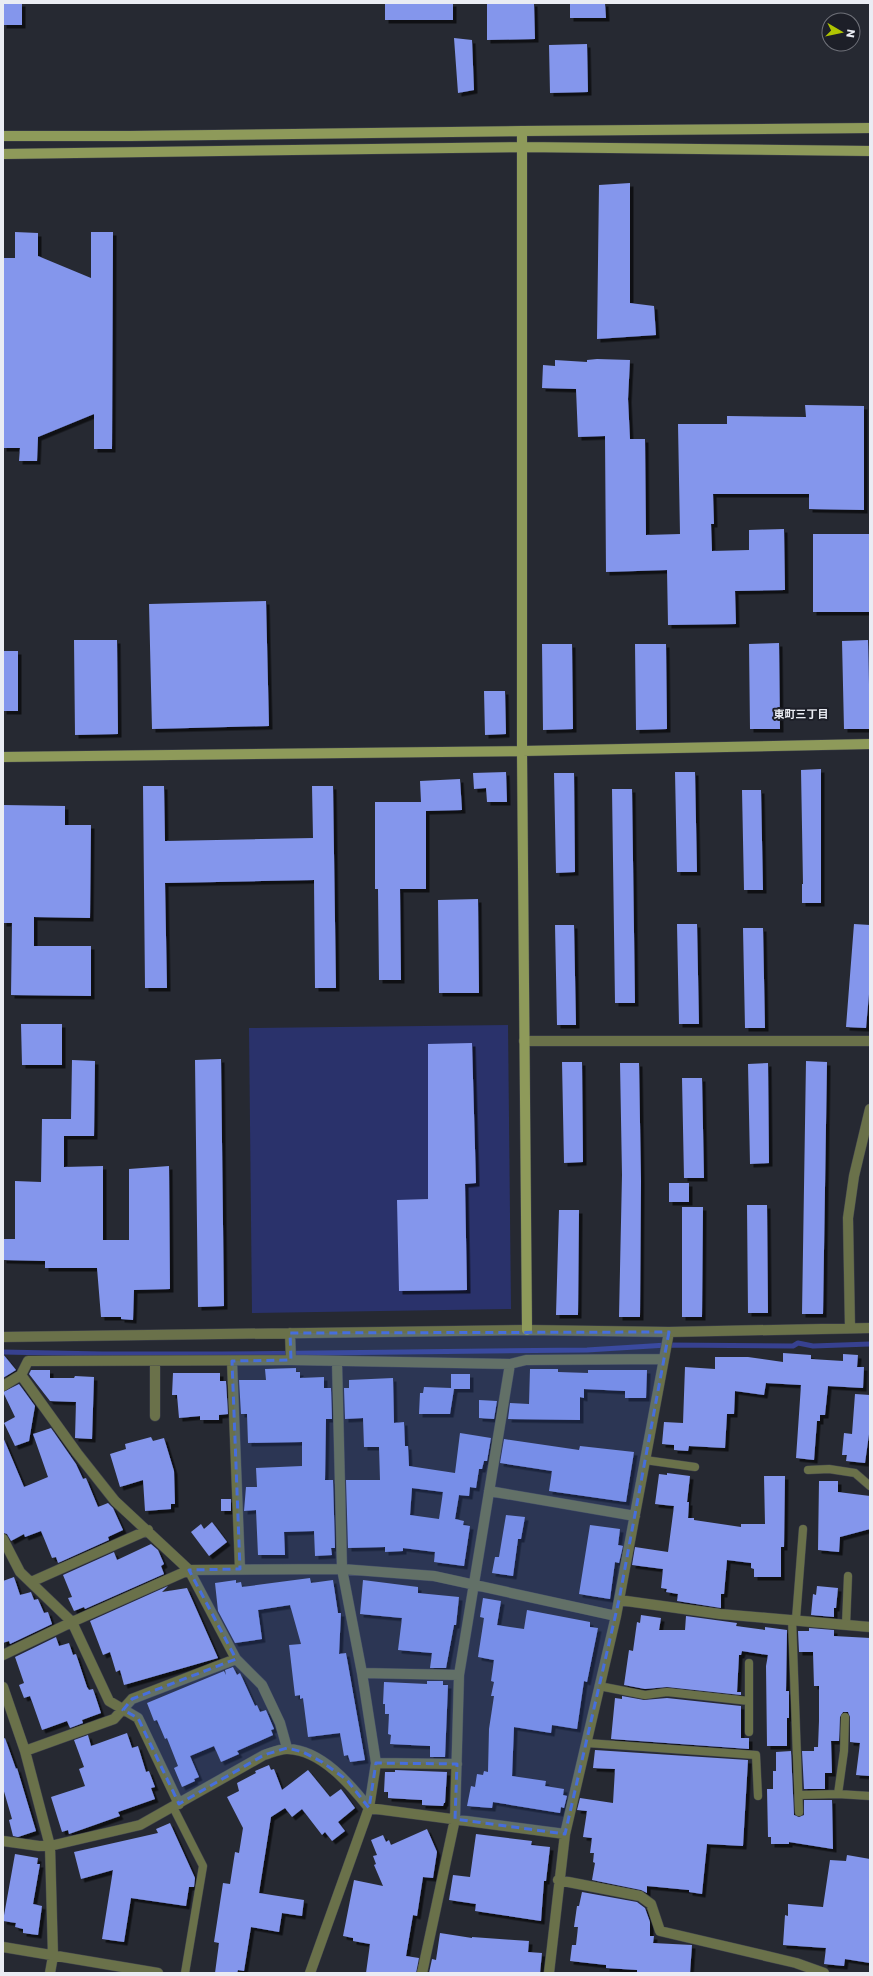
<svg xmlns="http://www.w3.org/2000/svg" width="873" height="1976" font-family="Poppins,'Noto Sans JP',sans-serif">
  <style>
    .green { fill: #2a326b }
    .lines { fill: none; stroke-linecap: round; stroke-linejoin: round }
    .stream { stroke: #374190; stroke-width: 5 }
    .building { fill: #8496ec; fill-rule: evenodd; filter: url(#shadow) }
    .lane-casing { stroke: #41444d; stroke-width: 9 }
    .street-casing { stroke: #41444d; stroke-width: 11 }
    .secondary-casing { stroke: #41444d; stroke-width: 11 }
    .lane { stroke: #6a714a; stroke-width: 8 }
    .street { stroke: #6a714a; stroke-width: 10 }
    .secondary { stroke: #8e9a5a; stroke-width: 10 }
    .marked { fill: #466edd; fill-opacity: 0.2; stroke: #466edd; stroke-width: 3; stroke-dasharray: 8 5; stroke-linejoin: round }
    .labels { text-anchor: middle; stroke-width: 4; stroke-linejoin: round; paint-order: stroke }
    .neighbourhood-label { font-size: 11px; font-weight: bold; fill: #eaecf3; stroke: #1d1f28 }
  </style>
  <defs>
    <filter id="shadow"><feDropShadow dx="3.5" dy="3.5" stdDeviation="0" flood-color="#0009"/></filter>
  </defs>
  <rect width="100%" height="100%" fill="#262932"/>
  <!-- green -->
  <path class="green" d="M508 1025 511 1309 252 1313 249 1028Z"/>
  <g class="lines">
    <!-- stream -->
    <path class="stream" d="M3 1352 102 1354H222L587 1350 667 1345 793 1346 798 1343 813 1346 870 1344"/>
  </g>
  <!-- building -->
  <path class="building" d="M3 3H22V25H3Z
    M385 3H453V20H385Z
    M487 3H534L535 39 487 40Z
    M570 3H605L606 18H570Z
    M454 38 472 40 474 90 458 93Z
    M587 44 588 92 550 93 549 45Z
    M630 183V303L654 306 656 335 597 339 599 185Z
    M15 232 38 233V256L91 278V232H113L112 449H94V414L38 437 37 461H19L20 448H3V258H15Z
    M597 359 630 360 628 399 630 439H645L646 535 680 534 678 424H727V416L806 417 805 405 864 406V510L809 509V494H713L714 524H711L712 551 749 550V530L784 529 785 590 735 591 736 624 668 625 667 570 606 572 605 436 578 437 576 389 542 388 543 365 555 366V360L587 362V360Z
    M813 534H870V612H813Z
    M266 601 269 726 152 729 149 604Z
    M74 640H117L118 734 75 735Z
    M868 640 870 729H844L842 641Z
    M779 643 780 729H750L749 644Z
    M542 644H572L573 729 543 730Z
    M635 644H666L667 729 636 730Z
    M3 651H18V711H3Z
    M484 691H505L506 734 485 735Z
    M821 769V903H802V884H803L801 770Z
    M506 772 507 802H487L486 788 474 789 473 773Z
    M675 772H695L697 872H677Z
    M554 773H574L575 872 556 873Z
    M460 779 462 810 426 811V889H400L401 980H379L378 889H375V802H421L420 781Z
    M143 786H164L165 841 313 838 312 786H333L336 988H315L314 880 165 883 167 988H145Z
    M612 789H632L635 1003H615Z
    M742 790H761L763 890H744Z
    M3 805 65 806V825H91L90 918 34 917V946H91V996L11 995 12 923H3Z
    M478 899 479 993H439L438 900Z
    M677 924H697L699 1024H679Z
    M854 924 870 925V983L866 1028 846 1027Z
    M555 925H574L576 1025H557Z
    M743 928H763L765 1028H745Z
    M21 1024H62V1065H22Z
    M472 1043 476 1183 465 1184 467 1290 399 1291 397 1200 428 1199V1044Z
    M221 1059 224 1306 198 1307 195 1060Z
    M72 1060 95 1061 94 1136H64V1167L103 1166V1240H129V1169L169 1166 170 1289 134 1290 133 1320 121 1319V1317H101L97 1268H45V1261L3 1260V1239H15V1181L41 1182 42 1119H71Z
    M806 1061 827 1062 823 1314H802Z
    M562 1062H582L583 1162 564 1163Z
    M620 1063H639L641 1181 640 1317H619L622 1175Z
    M768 1063 769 1163 750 1164 748 1064Z
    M682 1078H702L704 1178H684Z
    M669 1183H689V1202H669Z
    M747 1205H767L768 1313H748Z
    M682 1207H703L702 1317H682Z
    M559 1210H579L578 1315H556Z
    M783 1353 811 1355V1359L843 1361V1354L858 1355 857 1367H864L863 1388 828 1386 825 1415H820V1421H817L814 1460 796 1458 801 1385 766 1383 764 1395 735 1391 734 1414H727L725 1448 689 1446 688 1451 674 1450V1445L662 1444 664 1422 683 1423 685 1367 715 1369V1357H748L783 1362Z
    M3 1354 16 1370 3 1378Z
    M296 1368V1372H300V1378L324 1377V1388H331L332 1419H326L325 1480H333L335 1548H331L332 1555 315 1556 314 1531 284 1532 285 1555H258L256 1510 244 1511 246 1487H257L256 1468 302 1466V1442L248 1443 247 1414H241L239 1380H266L265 1369Z
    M530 1369H558V1372L588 1373V1370H647L646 1398H625V1391L584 1389V1398L580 1397V1420L508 1419 510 1403 529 1404Z
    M31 1370H50V1378H74L75 1376 94 1377 92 1439 75 1438 76 1402 50 1401 29 1374Z
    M173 1373H220V1381H226L228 1414 219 1415V1420H200V1416L179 1418 177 1395H172Z
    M451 1374H470V1389H454L450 1414H419L420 1393H423L424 1387 451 1388Z
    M393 1378 394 1423 404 1422 405 1446H408L409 1466 455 1473 460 1433 491 1438 487 1461H484L482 1469H479L476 1488 470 1487 469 1496 459 1495 455 1519 464 1521 463 1525 470 1526 464 1566 434 1562 435 1552 403 1548V1551L385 1552V1547L348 1548 346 1480H380L379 1447H364L363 1418 345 1419 344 1388H349V1380ZM412 1488 443 1492 439 1519 410 1515Z
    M19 1384 35 1406 29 1441 15 1446 4 1423 15 1417 3 1392Z
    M855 1394 870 1395V1427L865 1463 846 1461 847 1455H842L844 1433 852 1434Z
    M479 1400 497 1401 494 1419 479 1418Z
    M51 1428 76 1464 83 1479 86 1478 98 1507 108 1503 113 1508 123 1530 108 1537 109 1540 58 1563 56 1557 52 1558 41 1531 25 1537 24 1534 11 1541 7 1534 3 1533V1437L24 1487 48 1477 33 1434Z
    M151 1437 153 1441 164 1438 174 1471 175 1504H171V1509L145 1511 143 1480 120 1487 110 1454 126 1449 125 1444Z
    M504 1439 579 1450 580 1446 634 1452 626 1502 549 1491 552 1471 500 1463Z
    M667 1473 690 1476 687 1502H689L688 1518H694V1520L741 1527V1524H765L764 1476H785L784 1547H781V1577H754V1569L751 1568V1563L727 1560 724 1594H721V1608L677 1601 678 1594 666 1592 667 1589 661 1588 663 1569 632 1565 635 1547 668 1552 674 1506 655 1504 659 1474 667 1475Z
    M819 1481H838V1492L870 1496V1529L840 1537 839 1552 818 1550Z
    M221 1499H231V1511H221Z
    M506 1515 525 1517 521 1539H518L513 1576 492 1573 495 1557H499Z
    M212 1522 227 1542 209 1556 191 1532 201 1524 204 1529Z
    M590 1525 620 1529 618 1545 623 1546 619 1563 615 1562 610 1599 579 1594Z
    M151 1544 158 1550 164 1564 161 1566 164 1574 85 1609 84 1607 74 1611 68 1598 72 1597 63 1575 114 1552 117 1560Z
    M14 1577 20 1595 31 1592 34 1600 38 1599 44 1613 48 1612 52 1624 10 1644 9 1641 3 1643V1581Z
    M310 1578 311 1583 333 1580 338 1613H341L339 1654 346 1653 365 1760 350 1762 348 1755 344 1756 340 1733 308 1737 303 1698 300 1699V1695L295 1696 289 1645 301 1644 290 1605 258 1610 262 1639 235 1643 218 1611 215 1583 236 1580V1583L241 1582 242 1587Z
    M363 1580 418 1587V1593L459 1597 456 1625H454L446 1668H430L432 1653 398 1650 402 1618 360 1614Z
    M168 1586 162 1592 187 1588 218 1658 124 1685 120 1670 116 1672 110 1652 103 1655 90 1621Z
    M817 1586 838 1588 836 1608H834V1617L811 1615 813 1594 816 1595Z
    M483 1598 501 1601 497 1625 524 1629 527 1610 590 1622V1627L598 1628 587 1682 584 1681 577 1729 552 1725 551 1733 514 1727 512 1776 546 1781 545 1786 564 1789 563 1795 567 1796 564 1808 561 1807 560 1813 493 1802 492 1808 467 1806 471 1786 475 1787 477 1774 483 1775 484 1771 488 1772 489 1729 494 1696H491L494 1682 491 1681 494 1660 478 1657 484 1618 480 1617Z
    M641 1615 661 1618 659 1630H685L686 1616 737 1623 736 1626 765 1630V1627L787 1630 786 1691H789V1718H787V1746H767L766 1666 768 1655 742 1651 741 1655H739L737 1692H741V1695L667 1687 645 1689 624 1685 629 1650 633 1651 637 1622 640 1623Z
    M809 1628 834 1630V1636L870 1638V1776L856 1775 860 1743 850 1742V1717L848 1712H843L840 1717 839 1741H831L832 1773H825V1789H804L802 1751H814V1747H818L819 1721V1686H814L813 1652H799L798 1631H809Z
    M56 1637 59 1646 69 1643 73 1655 76 1654 87 1687 89 1690 93 1689 101 1713 82 1720 83 1723 70 1728 67 1721 42 1730 30 1696 24 1698 19 1685 24 1683 15 1657Z
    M233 1667 237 1675 240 1673 255 1706 257 1705 260 1712 266 1710 274 1729 271 1730 273 1735 237 1751 239 1754 221 1762 214 1746 190 1756 199 1777 194 1779 195 1781 182 1787 174 1768 178 1766 167 1738 165 1739 157 1720 154 1721 147 1703 224 1671 226 1675 225 1670Z
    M427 1681H443V1685H448L445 1757H430V1746L390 1744 391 1735 388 1734 389 1714H385V1704H383L384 1682 427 1684Z
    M622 1696 644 1700 667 1698 741 1706V1738H749V1749L611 1739 615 1698 622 1699Z
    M127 1733 132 1748 138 1746 146 1772 149 1771 155 1787 151 1788 155 1799 118 1812 120 1816 69 1834 68 1830 62 1832 51 1797 85 1786 79 1769 84 1767 74 1740 88 1735 91 1746Z
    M5 1738 16 1769 17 1768 36 1831 18 1837 13 1836 9 1820 12 1819 3 1788V1739Z
    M595 1750 748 1760 743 1846 707 1844 702 1894 689 1892V1890L647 1886V1893L641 1890 592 1880 595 1863 593 1862 594 1853H590L592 1838 583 1837 587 1811 577 1810 580 1798 613 1803 615 1769 593 1768Z
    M791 1751 794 1815 799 1817 804 1815V1800H832L833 1849 789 1842V1844H771V1837H768L767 1789H773V1771H776V1752Z
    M269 1765 271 1770 274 1769 282 1790 308 1770 330 1797 341 1789 355 1808 338 1822 345 1831 332 1841 325 1832 322 1835 302 1809 292 1817 285 1808 271 1817 259 1893 304 1900 302 1916 282 1913 279 1932 251 1927 244 1971 238 1970 237 1973H215L219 1943 214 1942 223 1883 230 1884 235 1852 239 1853 243 1828 227 1797 239 1791 237 1783 256 1773 255 1771Z
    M395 1770 447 1772 445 1803H444L443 1806 422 1805V1800L388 1798V1792H384L385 1772H395Z
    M170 1823 195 1878 194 1887H189L186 1906 131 1898 124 1942 102 1939 113 1870 81 1879 74 1852 158 1833 156 1829Z
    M427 1829 437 1852 433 1878 423 1877 417 1916 413 1915 406 1956 419 1958 416 1973H366L370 1944 353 1941V1938L343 1936 354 1880 383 1886 374 1865 376 1864 373 1856 377 1855 371 1840 383 1835 386 1842 389 1840 391 1845Z
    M476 1834 532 1841 531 1845 550 1847 546 1881H544L541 1921 475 1911 476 1904 449 1900 453 1875 470 1877Z
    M15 1854 38 1858 37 1864H40L33 1904 42 1906 38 1935 23 1933V1929L15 1927 16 1923 3 1921Z
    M847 1855 870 1859V1963L845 1959 844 1966 824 1964 826 1948 783 1945 785 1915 788 1916V1904L823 1907 830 1860 846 1861Z
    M582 1892 637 1902 645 1908 650 1922V1936H654L653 1943 692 1945 690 1973H637V1970L606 1968V1965L570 1961 572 1945H576L578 1927H574L577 1906H579Z
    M440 1933 472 1938V1937L529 1941 528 1952 542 1953 540 1973H429L432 1959 436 1960Z"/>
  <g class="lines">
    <defs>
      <path id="lane" d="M645 1460 695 1467
        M808 1470 829 1469 855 1473 870 1486
        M792 1619 799 1812
        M796 1619 803 1529
        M846 1625 848 1576
        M749 1663V1732
        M599 1686 645 1695 667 1692 749 1701
        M587 1743 756 1755 758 1796
        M838 1794 844 1751 845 1717
        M799 1795 838 1794 870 1796
        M173 1807 203 1866 185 1973"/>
      <path id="street" d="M524 1041H870
        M850 1328 848 1218 854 1176 870 1109
        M290 1333 291 1360
        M3 1337 527 1330 669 1332 870 1328
        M155 1361V1416
        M232 1361 240 1569
        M21 1375 77 1453 115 1501 189 1570 236 1659 262 1685 280 1723 287 1748
        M3 1386 21 1375 28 1361 291 1360 510 1364 526 1360 664 1359
        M489 1491 635 1516
        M3 1539 20 1572 72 1622 109 1701 138 1718 179 1804
        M31 1582 148 1530
        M619 1600 720 1614 870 1627
        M3 1655 72 1622 189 1570 342 1569 434 1576 616 1616
        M362 1673 459 1675
        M3 1687 25 1751 50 1846 53 1956 50 1973
        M25 1751 114 1719 132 1699 236 1659
        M376 1763 457 1764
        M3 1841 39 1846H50L140 1825 264 1755C271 1753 281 1748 288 1749 321 1750 350 1784 369 1808L565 1834
        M558 1880 640 1896 651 1904 660 1931 796 1963 824 1973
        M3 1947 158 1973
        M310 1973 369 1808 376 1763 362 1673 342 1569 337 1362
        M422 1973 455 1819 459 1675 510 1364
        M549 1973 565 1834 616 1616 669 1332"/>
      <path id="secondary" d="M522 131V751L527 1330
        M3 136H130L522 131 870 128
        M3 154 522 147 870 151
        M3 757 522 751 870 744"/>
    </defs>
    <!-- lane casing -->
    <use href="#lane" class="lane-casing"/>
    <!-- street casing -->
    <use href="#street" class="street-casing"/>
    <!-- secondary casing -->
    <use href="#secondary" class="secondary-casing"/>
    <!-- lane -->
    <use href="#lane" class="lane"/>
    <!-- street -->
    <use href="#street" class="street"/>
    <!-- secondary -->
    <use href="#secondary" class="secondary"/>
  </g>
  <!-- marked area -->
  <path class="marked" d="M669 1332 619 1600 565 1834 455 1819 457 1764 376 1763 369 1808 347 1780 322 1762 303 1752 287 1748 264 1755 179 1804 138 1718 123 1710 132 1699 236 1659 189 1570 240 1569 232 1361 291 1360 290 1333Z"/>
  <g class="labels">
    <!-- neighbourhood labels -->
    <g class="neighbourhood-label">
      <text x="801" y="718">東町三丁目</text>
    </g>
  </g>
  <!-- border -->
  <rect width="873" height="1976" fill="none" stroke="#eaecf3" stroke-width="8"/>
  <!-- north arrow -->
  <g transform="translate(841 32) rotate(99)"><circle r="19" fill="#1d1f28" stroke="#6f7179"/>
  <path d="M0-3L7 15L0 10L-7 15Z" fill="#b0c502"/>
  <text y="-6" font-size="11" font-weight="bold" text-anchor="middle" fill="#eaecf3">N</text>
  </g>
</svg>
